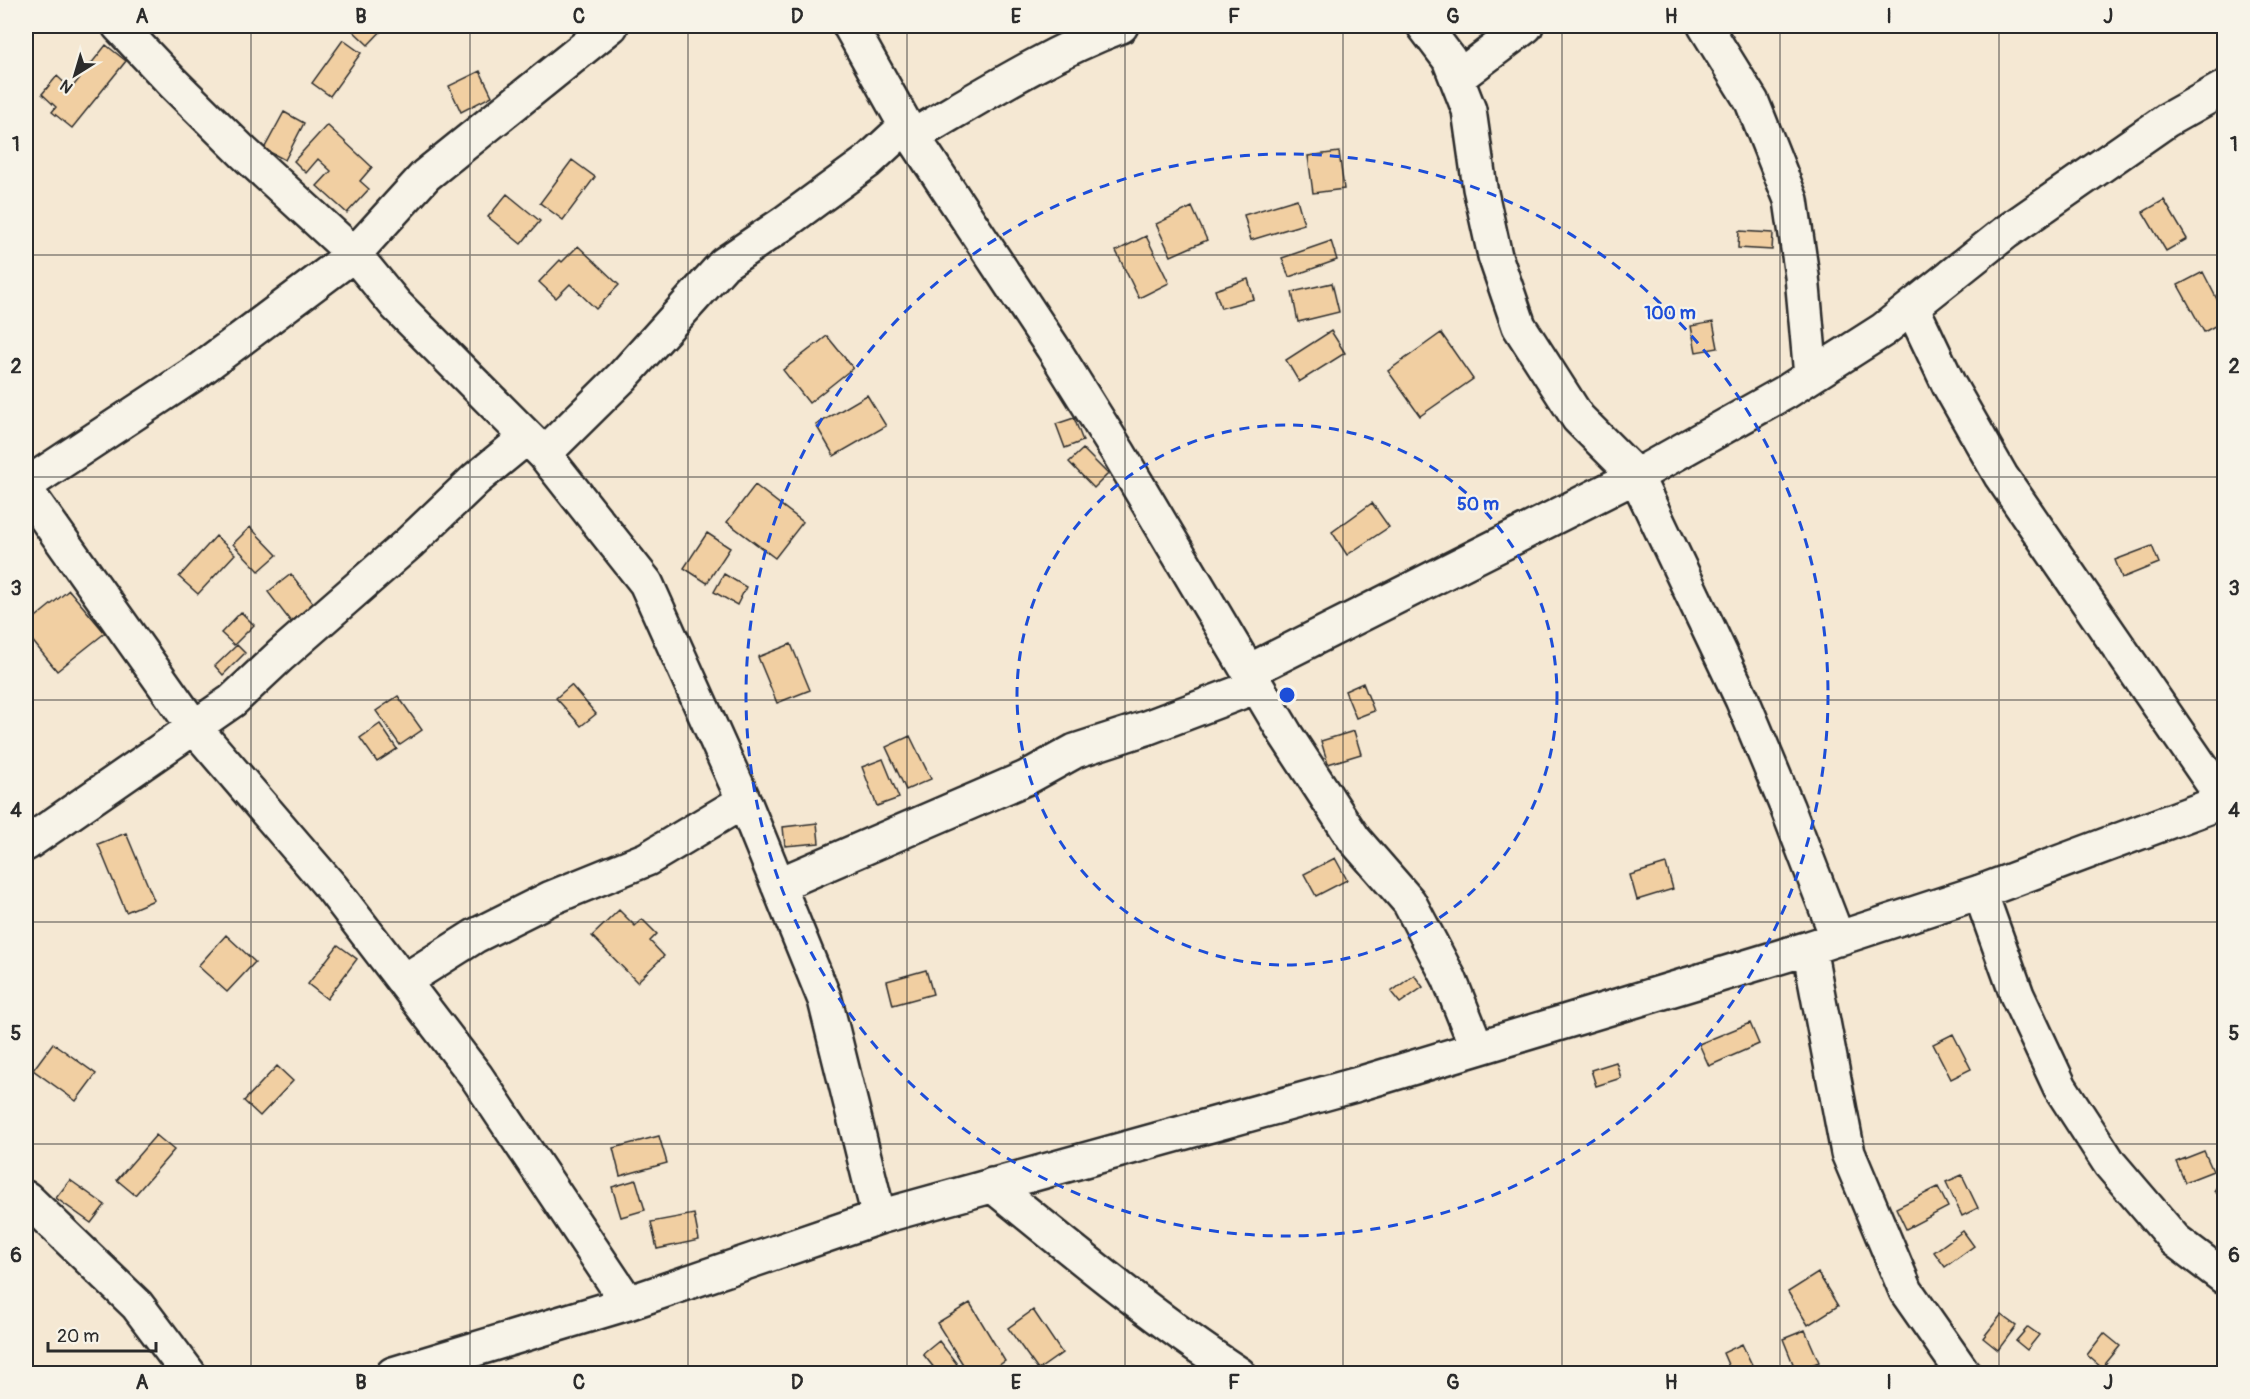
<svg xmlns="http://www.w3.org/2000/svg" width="2250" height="1399" font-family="Pangolin,sans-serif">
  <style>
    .building { fill: #f1cfa2; stroke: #2b2b2b; stroke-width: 1.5 }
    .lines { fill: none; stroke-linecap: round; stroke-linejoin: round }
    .minor-casing { stroke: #2b2b2b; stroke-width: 38 }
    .minor { stroke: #f7f3e8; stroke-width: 33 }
    .grid { fill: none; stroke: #2b2b2b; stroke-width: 1.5; stroke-opacity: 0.55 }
    .ring { fill: none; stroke: #1d4ed8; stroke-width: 3; stroke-dasharray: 10 8 }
    .centre { fill: #1d4ed8; stroke: #f7f3e8; stroke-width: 3 }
    .ring-label { font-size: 18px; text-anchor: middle; font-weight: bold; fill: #1d4ed8; stroke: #f7f3e8; stroke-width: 4.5; stroke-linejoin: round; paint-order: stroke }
    .neatline { fill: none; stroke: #2b2b2b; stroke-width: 2 }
    .grid-label { font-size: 20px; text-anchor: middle; font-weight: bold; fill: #2b2b2b }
  </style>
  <rect width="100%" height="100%" fill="#f5e8d3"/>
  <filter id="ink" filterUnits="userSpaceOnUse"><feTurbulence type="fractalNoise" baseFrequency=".0167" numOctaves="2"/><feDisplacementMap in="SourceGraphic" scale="12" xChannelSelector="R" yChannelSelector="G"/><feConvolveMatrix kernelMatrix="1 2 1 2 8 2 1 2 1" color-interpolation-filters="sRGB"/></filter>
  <g filter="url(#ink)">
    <!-- building -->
    <path class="building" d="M352 26H386L368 45 350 28Z
      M343 40 361 53 330 96 312 83Z
      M106 45 126 61 72 128 52 112 56 107 42 94 57 76 71 89Z
      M480 71 492 96 461 112 449 86Z
      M284 112 304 123 285 160 264 149Z
      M327 125 372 167 360 181 369 189 347 213 317 186 331 171 318 159 306 173 294 161Z
      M1339 152 1344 189 1313 193 1308 156Z
      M572 160 595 177 563 220 540 203Z
      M507 194 540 221 521 244 488 217Z
      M1297 199 1304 224 1251 240 1244 215Z
      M2164 200 2187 239 2166 251 2143 212Z
      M1192 207 1207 240 1171 256 1156 224Z
      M1739 231 1773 233 1772 250 1738 248Z
      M1146 236 1169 283 1139 298 1116 251Z
      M1331 241 1337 260 1289 277 1282 258Z
      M578 246 619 285 596 309 570 284 556 298 539 282 560 260 562 262Z
      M2203 272 2224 313V321L2204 332 2178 285Z
      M1248 279 1254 299 1221 308 1215 290Z
      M1332 283 1339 312 1298 322 1292 292Z
      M1713 322 1718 348 1696 352 1691 326Z
      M1331 331 1345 353 1299 382 1286 360Z
      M1441 333 1473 379 1420 416 1388 371Z
      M827 336 853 368 809 403 783 370Z
      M867 395 886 426 834 456 816 425Z
      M1074 418 1083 441 1065 448 1056 424Z
      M1083 449 1108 474 1094 488 1069 462Z
      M755 485 803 522 775 558 727 522Z
      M1372 503 1389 527 1347 555 1332 532Z
      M250 527 277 555 259 571 233 544Z
      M707 533 730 548 707 583 684 568Z
      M216 536 235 554 198 594 179 577Z
      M2152 546 2159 563 2122 578 2115 560Z
      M291 574 314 604 291 622 268 592Z
      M724 574 746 587 737 605 714 592Z
      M69 590 105 633 57 671 26 633V625Z
      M241 612 254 625 234 645 221 633Z
      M791 644 810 690 777 703 758 657Z
      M237 645 245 653 223 675 215 666Z
      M1363 683 1374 711 1356 718 1345 691Z
      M571 685 596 714 581 726 556 698Z
      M398 696 422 730 400 745 376 711Z
      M380 724 397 749 377 762 360 738Z
      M1354 731 1361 754 1328 764 1321 741Z
      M910 736 931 779 906 790 886 747Z
      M883 759 899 798 877 806 862 767Z
      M817 823 819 843 785 846 783 827Z
      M126 833 154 900 126 912 98 844Z
      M1335 858 1347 880 1316 896 1304 874Z
      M1666 864 1673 889 1637 900 1630 875Z
      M619 910 635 926 642 919 657 934 650 941 664 956 637 982 592 936Z
      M226 935 255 962 227 992 198 966Z
      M338 945 357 959 327 999 308 984Z
      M926 970 933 994 893 1005 887 981Z
      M1414 975 1423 987 1400 1003 1391 992Z
      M1750 1023 1759 1044 1709 1066 1699 1044Z
      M1953 1034 1971 1069 1951 1079 1933 1044Z
      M53 1043 96 1074 76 1101 33 1070Z
      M1616 1062 1621 1078 1596 1086 1591 1070Z
      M277 1066 293 1081 260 1116 244 1101Z
      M156 1135 174 1150 135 1195 117 1180Z
      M659 1136 667 1163 620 1176 613 1148Z
      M2204 1151 2213 1171 2185 1182 2176 1162Z
      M1962 1175 1978 1208 1962 1216 1946 1182Z
      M2224 1176V1199L2214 1191Z
      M70 1180 105 1205 91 1223 56 1198Z
      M636 1180 645 1210 621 1217 612 1187Z
      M1938 1187 1948 1207 1906 1229 1896 1208Z
      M694 1214 699 1240 657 1249 651 1222Z
      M1963 1231 1974 1246 1945 1267 1934 1252Z
      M1818 1273 1838 1306 1808 1325 1788 1292Z
      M970 1303 1005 1361 986 1374H969L937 1323Z
      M1033 1310 1062 1353 1038 1370 1008 1328Z
      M2001 1315 2016 1326 1998 1350 1983 1338Z
      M2028 1327 2039 1335 2027 1350 2016 1341Z
      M1805 1330 1819 1362 1796 1371 1783 1339Z
      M2104 1333 2120 1346 2102 1368 2087 1355Z
      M939 1341 957 1364 944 1374H939L923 1354Z
      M1742 1344 1754 1369 1744 1374H1732L1723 1353Z"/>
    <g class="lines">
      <defs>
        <path id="minor" d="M119 26 173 83 244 153 354 254 396 305 544 454 646 583 744 801 825 1000 879 1217
          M850 26 906 126 1053 348 1118 452 1286 735 1354 839 1409 902 1449 978 1477 1048
          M1424 26 1449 59 1469 110 1480 188 1495 256 1519 326 1578 418 1636 476 1742 699 1787 807 1838 939
          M1705 26 1752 102 1791 200 1802 276 1811 376
          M1457 78 1526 26
          M913 136C980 97 1049 53 1121 26
          M1912 307 1949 385 2001 476 2224 800
          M544 454 623 376 724 264 784 223 867 162 906 126
          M26 485 194 374 354 254 426 175 611 26
          M26 490 194 727 332 888 476 1076 628 1303
          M1249 671 1636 476 1786 392 1883 330 2005 233 2167 120 2224 88
          M26 844 232 701 281 655 409 543 476 479 527 437
          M778 885 1026 778 1075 751 1146 728 1257 686
          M1980 892 2017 995 2060 1087 2110 1164 2175 1240 2224 1277
          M1809 948 1848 1153 1906 1291 1964 1374
          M404 981 475 936 551 898 647 859 744 801
          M992 1185C1072 1250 1152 1317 1239 1374
          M26 1198 137 1305 189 1374
          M393 1374 628 1303 879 1217 1355 1085 1809 948 1980 892 2224 801"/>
      </defs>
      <!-- minor casing -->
      <use href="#minor" class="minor-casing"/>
      <!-- minor -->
      <use href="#minor" class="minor"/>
    </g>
  </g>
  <!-- grid -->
  <path class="grid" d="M251 26V1374M470 26V1374M688 26V1374M907 26V1374M1125 26V1374M1343 26V1374M1562 26V1374M1780 26V1374M1999 26V1374M26 255H2224M26 477H2224M26 700H2224M26 922H2224M26 1144H2224"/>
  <!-- distance rings -->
  <g class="ring">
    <circle cx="1287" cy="695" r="270"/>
    <circle cx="1287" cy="695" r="541"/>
  </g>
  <circle cx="1287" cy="695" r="9" class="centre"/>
  <g class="ring-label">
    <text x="1670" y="319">100 m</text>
    <text x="1478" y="510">50 m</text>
  </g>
  <!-- margin -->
  <rect width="2250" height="1399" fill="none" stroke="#f7f3e8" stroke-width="66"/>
  <!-- north arrow -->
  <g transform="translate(75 75) rotate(217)" stroke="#f7f3e8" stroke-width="4.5" paint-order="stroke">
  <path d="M0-4.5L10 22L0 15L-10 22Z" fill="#2b2b2b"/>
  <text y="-9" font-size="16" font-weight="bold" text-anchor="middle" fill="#2b2b2b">N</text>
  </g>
  <!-- scale -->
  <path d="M48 1342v9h108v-9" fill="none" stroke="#2b2b2b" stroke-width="3"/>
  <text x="57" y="1342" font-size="18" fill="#2b2b2b" stroke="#f7f3e8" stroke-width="4.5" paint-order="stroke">20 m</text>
  <rect x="33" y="33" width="2184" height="1333" class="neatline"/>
  <g class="grid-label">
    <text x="142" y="23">A</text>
    <text x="361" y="23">B</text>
    <text x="579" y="23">C</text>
    <text x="797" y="23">D</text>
    <text x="1016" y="23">E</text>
    <text x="1234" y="23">F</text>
    <text x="1453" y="23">G</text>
    <text x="1671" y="23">H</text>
    <text x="1889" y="23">I</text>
    <text x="2108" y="23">J</text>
    <text x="16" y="151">1</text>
    <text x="2234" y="151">1</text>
    <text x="16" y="373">2</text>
    <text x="2234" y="373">2</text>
    <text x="16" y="595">3</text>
    <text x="2234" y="595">3</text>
    <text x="16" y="817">4</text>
    <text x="2234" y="817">4</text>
    <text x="16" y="1040">5</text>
    <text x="2234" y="1040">5</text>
    <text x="16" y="1262">6</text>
    <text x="2234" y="1262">6</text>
    <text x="142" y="1389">A</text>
    <text x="361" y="1389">B</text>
    <text x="579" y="1389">C</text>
    <text x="797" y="1389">D</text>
    <text x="1016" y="1389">E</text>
    <text x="1234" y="1389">F</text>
    <text x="1453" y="1389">G</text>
    <text x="1671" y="1389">H</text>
    <text x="1889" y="1389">I</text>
    <text x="2108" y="1389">J</text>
  </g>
</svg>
